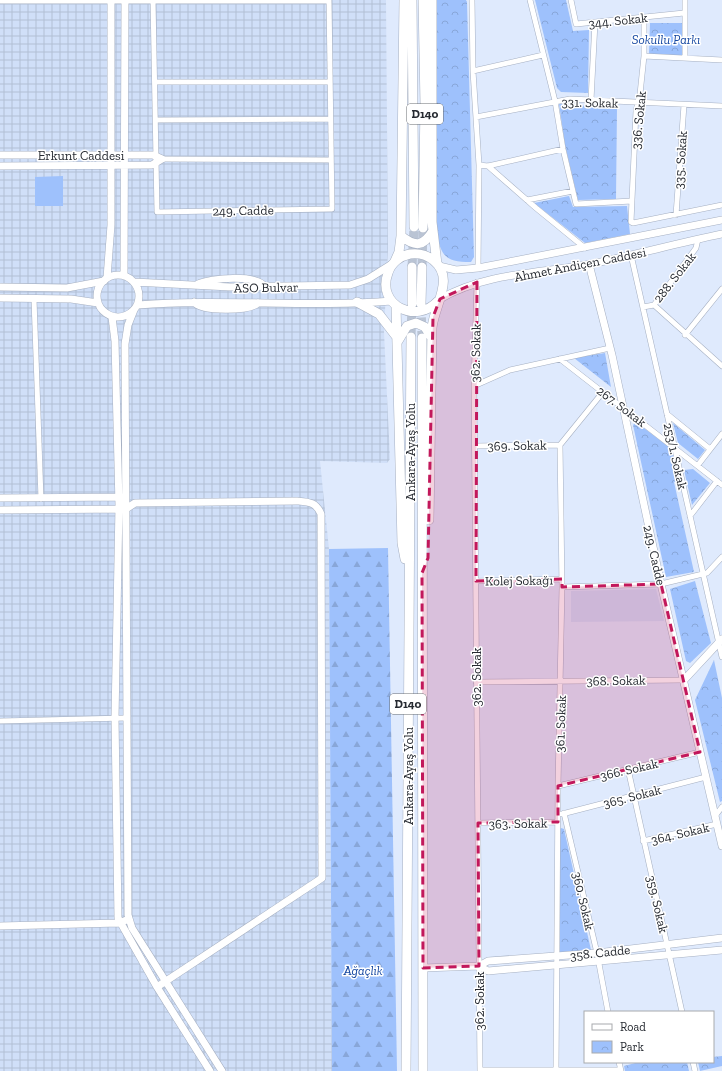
<svg xmlns="http://www.w3.org/2000/svg" width="722" height="1071" font-family="'Zilla Slab',serif">
  <style>
    .built { fill: #d0dff8 }
    .industrial { fill: url(#industrial-grid) }
    .forest { fill: url(#forest-firs) }
    .park { fill: url(#park-crowns) }
    .pitch { fill: #9ec1fc }
    .lines { fill: none; stroke-linecap: round; stroke-linejoin: round }
    .highway-tunnel { stroke: #bac4d4; stroke-width: 9; stroke-dasharray: 9 4.5; stroke-linecap: butt }
    .street-casing { stroke: #a6b0c2; stroke-width: 6 }
    .secondary-casing { stroke: #a6b0c2; stroke-width: 8 }
    .highway-casing { stroke: #a6b0c2; stroke-width: 10 }
    .street { stroke: #fff; stroke-width: 5 }
    .secondary { stroke: #fff; stroke-width: 7 }
    .highway { stroke: #fff; stroke-width: 9 }
    .marked { fill: #c2185b; fill-opacity: 0.2; stroke: #c2185b; stroke-width: 3; stroke-dasharray: 8 5; stroke-linejoin: round }
    .labels { text-anchor: middle; stroke-width: 3; stroke-linejoin: round; paint-order: stroke }
    .shield { fill: #fff; stroke: #676a6f; stroke-width: 1 }
    .shield-label { font-size: 12px; font-weight: bold; fill: #262a31 }
    .street-label { font-size: 13px; fill: #262a31; stroke: #fff }
    .park-label { font-size: 13px; font-style: italic; fill: #1648a1; stroke: #fff }
  </style>
  <defs>
    <pattern id="industrial-grid" width="8" height="8" patternUnits="userSpaceOnUse"><rect width="8" height="8" fill="#d0dff8"/><path d="M0 4h8M4 0v8" fill="none" stroke="#b2c0d5"/></pattern>
    <pattern id="forest-firs" width="22" height="20" patternUnits="userSpaceOnUse"><rect width="22" height="20" fill="#9ec1fc"/><path d="M5 1l3.5 6h-7zM16 11l3.5 6h-7z" fill="#88a6d8"/></pattern>
    <pattern id="park-crowns" width="20" height="18" patternUnits="userSpaceOnUse"><rect width="20" height="18" fill="#9ec1fc"/><path d="M2 6a3 3 0 1 1 6 0M12 15a3 3 0 1 1 6 0" fill="none" stroke="#88a6d8"/></pattern>
  </defs>
  <rect width="100%" height="100%" fill="#dfeafd"/>
  <!-- built -->
  <path class="built" d="M656 589 664 621 571 622V591Z"/>
  <!-- industrial -->
  <path class="industrial" d="M0 0H386L388 249 384 332 390 459 387 463 320 461 329 549 332 1071H0Z"/>
  <!-- forest -->
  <path class="forest" d="M388 548 397 1071H332L329 549Z"/>
  <!-- park -->
  <path class="park" d="M436 0H466L467 2 474 257 471 262C449 262 442 259 437 236Z
    M535 0H566L573 31 589 30 588 93 561 92 557 88Z
    M650 23H683L682 56 649 54Z
    M559 104 617 108 616 199 578 200 565 145Z
    M569 196 573 207 627 206 630 234 585 243 534 203Z
    M605 353 611 387 574 358Z
    M636 422 669 447 673 452 679 481 674 482 694 572 666 577 633 425Z
    M673 423 705 450 698 459 678 443Z
    M693 469 710 483 692 505 684 470Z
    M695 581 711 643 690 663 686 661 670 589Z
    M714 660 722 698V801L720 802 695 700Z
    M561 828 564 829 591 950 560 954 559 830Z
    M722 1056V1066L700 1071 698 1062H713V1057Z
    M639 1062H687L689 1071H625L624 1066Z"/>
  <!-- pitch -->
  <path class="pitch" d="M63 176V206H35V177Z
    M588 209H595L596 223 588 224Z"/>
  <g class="lines">
    <!-- highway-tunnel -->
    <path class="highway-tunnel" d="M412 267 414 227
      M422 267 423 228
      M421 304 422 338
      M411 337 412 304"/>
    <defs>
      <path id="street" d="M153 0 157 212 332 209 329 0
        M472 0 473 71 479 165 478 268
        M530 0 555 101 563 149 576 204 632 201
        M571 0 576 24 684 13
        M685 0V58
        M0 1H329
        M644 17V56L640 94 636 111 631 222 633 223 722 205
        M644 56 722 60
        M473 71 543 55
        M155 82H330
        M591 100 595 22
        M476 117 570 99 722 106
        M156 120 330 119
        M162 159 331 160
        M479 165 488 166 563 149
        M488 166 536 208 585 248
        M527 200 573 191
        M676 215 684 105
        M631 255 722 657
        M477 282 474 386 480 1071
        M34 299 41 499
        M654 305 722 366
        M643 307 654 305 696 248 698 239
        M685 335 722 289
        M560 359 722 485
        M474 386 510 370 610 348
        M667 414 710 449
        M475 446 560 445
        M698 465 722 434
        M690 516 717 481
        M476 581 562 579
        M562 587 661 584 707 573 722 557
        M476 682 684 680
        M0 721 126 718
        M628 769 682 1012
        M558 786 700 752
        M564 813 597 953 608 1012
        M562 814 706 777
        M715 816 722 807
        M478 823 558 822
        M643 841 717 824
        M619 1062 621 1071
        M693 1062 695 1071
        M480 1070H620
        M556 1071 558 786 562 587 560 445 603 392"/>
      <path id="secondary" d="M0 155H153L162 159 152 165 0 166
        M589 264 612 355 661 584 722 846
        M439 266 456 270 478 268 722 220
        M97 296a21 21 0 1 1 42 0a21 21 0 1 1-42 0Z
        M124 276 125 0
        M107 278 111 225V0
        M134 282 230 287 350 285 368 279 392 264
        M198 284C210 278 257 274 265 287
        M0 287 67 288 104 281
        M0 298 71 299 98 303
        M440 299C484 273 541 273 591 264 635 255 678 243 722 234
        M194 302C201 312 250 311 258 303
        M138 305C222 298 308 308 392 301
        M134 310 128 325 125 344 128 915 132 928 222 1071
        M112 317 115 341 119 506 115 718 118 918 157 987 210 1071
        M0 498 123 497
        M0 510 126 509 135 503 297 501C309 502 316 502 321 514L322 878 157 987
        M684 680 722 639
        M0 926 119 923 129 919
        M722 938 597 953 488 961 479 966 488 971 722 950
        M423 968 479 966"/>
      <path id="highway" d="M412 0 414 227
        M432 0V222L437 264
        M423 228 425 105 423 0
        M401 236C415 247 423 247 433 231
        M395 261 399 252 401 236 404 0
        M357 302 379 314 396 336
        M412 304V267
        M421 304 422 267
        M396 305 402 543 405 559
        M422 338 423 1071
        M398 341 407 326 416 323 425 327 432 338
        M429 520 432 328C434 305 456 278 433 260 427 255 418 253 410 254 400 256 391 263 388 273 376 305 416 325 438 301
        M406 1071 411 337"/>
    </defs>
    <!-- street casing -->
    <use href="#street" class="street-casing"/>
    <!-- secondary casing -->
    <use href="#secondary" class="secondary-casing"/>
    <!-- highway casing -->
    <use href="#highway" class="highway-casing"/>
    <!-- street -->
    <use href="#street" class="street"/>
    <!-- secondary -->
    <use href="#secondary" class="secondary"/>
    <!-- highway -->
    <use href="#highway" class="highway"/>
  </g>
  <!-- marked area -->
  <path class="marked" d="M477 282 476 581 562 579V587L661 584 700 752 558 786V822L478 823 479 966 423 968 422 573 428 558 433 317 440 299Z"/>
  <g class="labels">
    <!-- shield labels -->
    <g class="shield">
      <rect x="407" y="104" width="36" height="20" rx="3"/>
      <rect x="390" y="694" width="36" height="20" rx="3"/>
    </g>
    <g class="shield-label">
      <text x="425" y="118">D140</text>
      <text x="408" y="708">D140</text>
    </g>
    <!-- street labels -->
    <g class="street-label">
      <text transform="translate(618 20) rotate(-6)" y="5">344. Sokak</text>
      <text transform="translate(590 102) rotate(1)" y="5">331. Sokak</text>
      <text transform="translate(638 120) rotate(-84)" y="5">336. Sokak</text>
      <text x="81" y="160">Erkunt Caddesi</text>
      <text transform="translate(680 160) rotate(-86)" y="5">335. Sokak</text>
      <text transform="translate(243 210) rotate(-1)" y="5">249. Cadde</text>
      <text transform="translate(580 264) rotate(-11)" y="5">Ahmet Andiçen Caddesi</text>
      <text transform="translate(674 277) rotate(-52)" y="5">288. Sokak</text>
      <text transform="translate(266 287) rotate(-1)" y="5">ASO Bulvar</text>
      <text transform="translate(475 353) rotate(-89)" y="5">362. Sokak</text>
      <text transform="translate(622 406) rotate(37)" y="5">267. Sokak</text>
      <text transform="translate(517 445) rotate(-1)" y="5">369. Sokak</text>
      <text transform="translate(410 452) rotate(-90)" y="5">Ankara-Ayaş Yolu</text>
      <text transform="translate(676 456) rotate(77)" y="5">253/1. Sokak</text>
      <text transform="translate(655 555) rotate(77)" y="5">249. Cadde</text>
      <text transform="translate(519 580) rotate(-1)" y="5">Kolej Sokağı</text>
      <text transform="translate(476 677) rotate(-90)" y="5">362. Sokak</text>
      <text transform="translate(616 680) rotate(-1)" y="5">368. Sokak</text>
      <text transform="translate(560 724) rotate(-88)" y="5">361. Sokak</text>
      <text transform="translate(629 769) rotate(-13)" y="5">366. Sokak</text>
      <text transform="translate(408 776) rotate(-90)" y="5">Ankara-Ayaş Yolu</text>
      <text transform="translate(632 796) rotate(-14)" y="5">365. Sokak</text>
      <text transform="translate(518 823) rotate(-1)" y="5">363. Sokak</text>
      <text transform="translate(680 833) rotate(-13)" y="5">364. Sokak</text>
      <text transform="translate(584 901) rotate(77)" y="5">360. Sokak</text>
      <text transform="translate(658 904) rotate(77)" y="5">359. Sokak</text>
      <text transform="translate(600 952) rotate(-6)" y="5">358. Cadde</text>
      <text transform="translate(479 1001) rotate(-90)" y="5">362. Sokak</text>
    </g>
    <!-- park labels -->
    <g class="park-label">
      <text x="666" y="44">Sokullu Parkı</text>
      <text x="363" y="975">Ağaçlık</text>
    </g>
  </g>
  <!-- legend -->
  <rect x="584" y="1011" width="130" height="52" fill="#ffffff" stroke="#a8aaad"/>
  <rect x="592" y="1024" width="20" height="6" fill="#ffffff" stroke="#a8aaad"/>
  <text x="620" y="1031" font-size="12" fill="#262a31">Road</text>
  <rect x="592" y="1041" width="20" height="12" fill="url(#park-crowns)" stroke="#a8aaad"/>
  <text x="620" y="1051" font-size="12" fill="#262a31">Park</text>
</svg>
